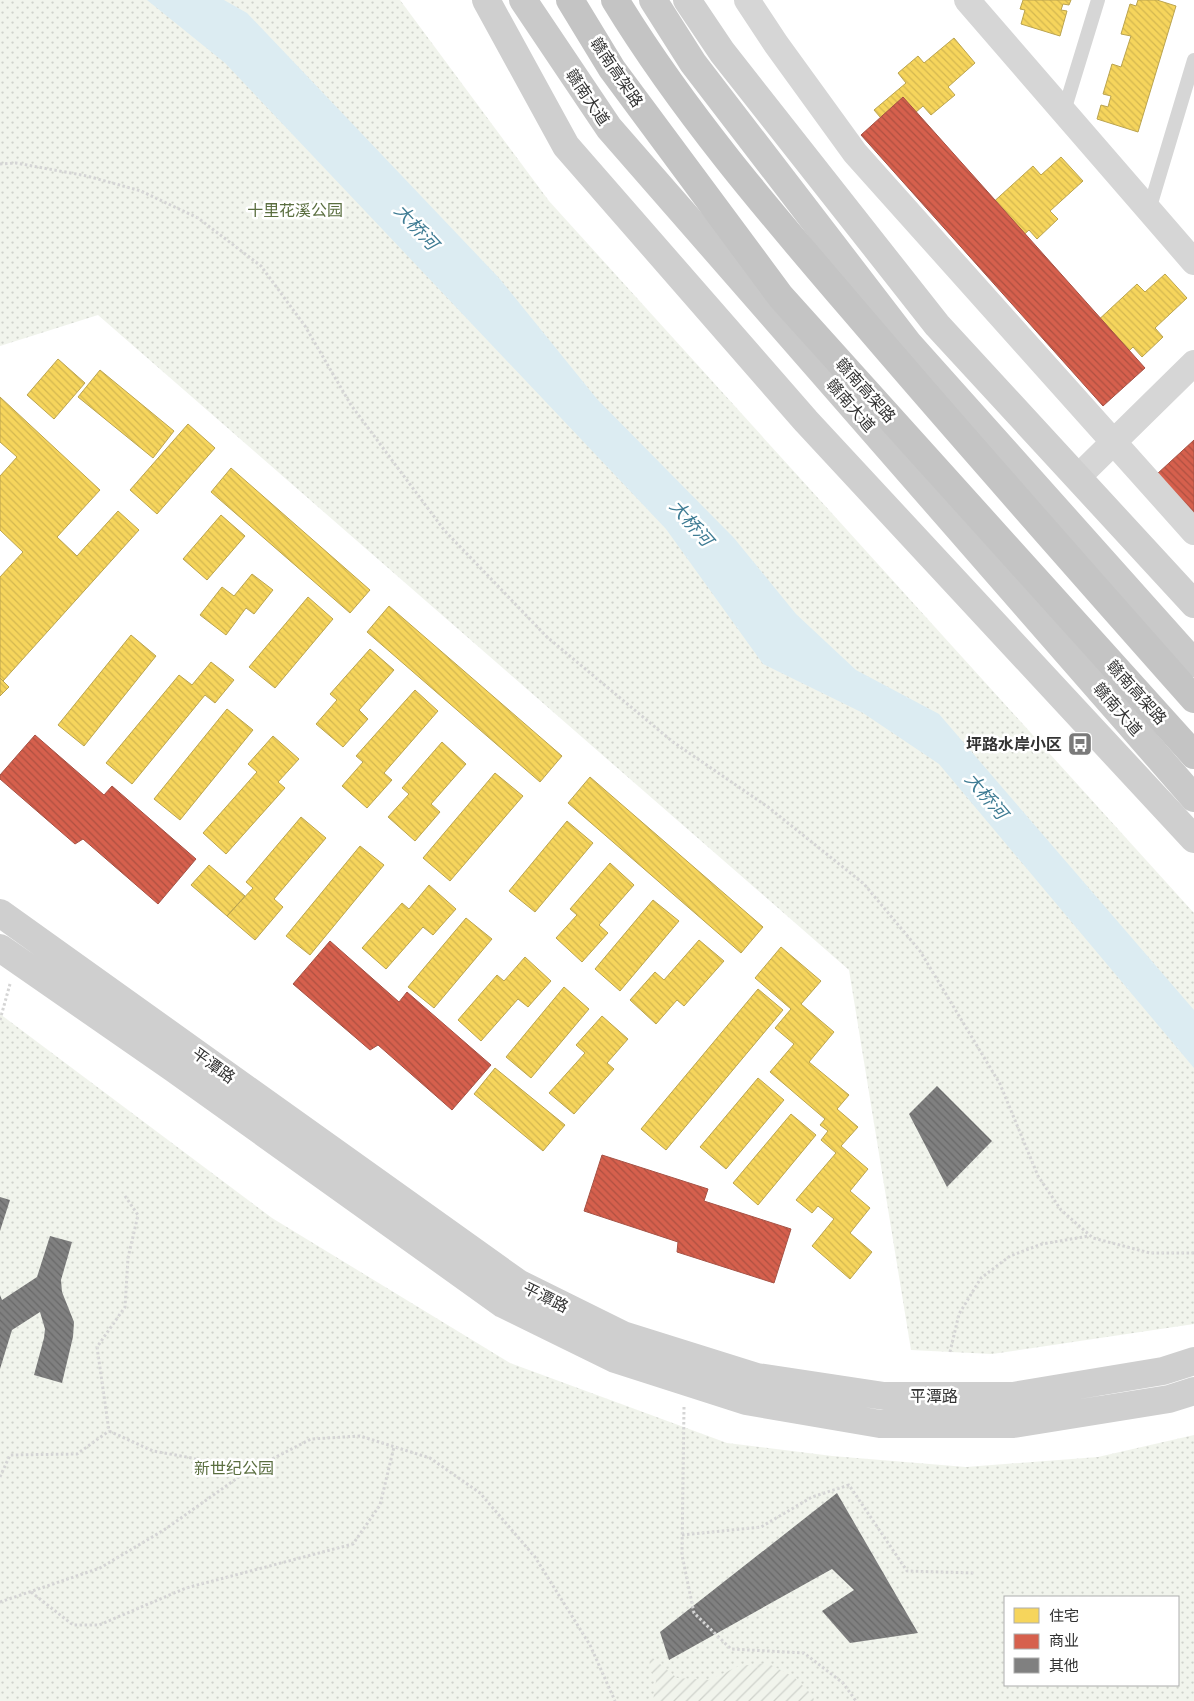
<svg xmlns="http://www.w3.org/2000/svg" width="1194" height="1701" font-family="'Open Sans','Noto Sans SC',sans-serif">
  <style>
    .park { fill: url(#park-dots); fill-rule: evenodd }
    .garden { fill: url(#garden-furrows) }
    .water { fill: #dcecf2 }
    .homes { fill: url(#homes-back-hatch); stroke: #bba44f }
    .shops { fill: url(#shops-back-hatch); stroke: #a55245 }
    .building { fill: url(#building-back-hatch) }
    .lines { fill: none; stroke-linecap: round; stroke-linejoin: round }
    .path { stroke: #d5d5d5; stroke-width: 3; stroke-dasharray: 2.5 2.5; stroke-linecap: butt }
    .lane { stroke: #d6d6d6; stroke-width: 14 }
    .street { stroke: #d6d6d6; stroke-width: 26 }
    .secondary { stroke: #cfcfcf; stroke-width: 28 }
    .primary { stroke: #c9c9c9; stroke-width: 28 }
    .highway-bridge { stroke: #c4c4c4; stroke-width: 28 }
    .labels { text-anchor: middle; stroke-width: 5; stroke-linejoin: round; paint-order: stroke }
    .street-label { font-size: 16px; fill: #323232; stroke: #fff }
    .park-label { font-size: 16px; fill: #5a6e3f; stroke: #fff }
    .poi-label { font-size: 16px; font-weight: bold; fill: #323232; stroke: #fff; text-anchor: end }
    .water-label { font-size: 18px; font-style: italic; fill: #3f7c94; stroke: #fff }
  </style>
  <defs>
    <pattern id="park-dots" width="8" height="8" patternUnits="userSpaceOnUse" patternTransform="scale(1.25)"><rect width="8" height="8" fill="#f1f4ec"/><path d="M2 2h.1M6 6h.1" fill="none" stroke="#cfd2cb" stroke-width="1.8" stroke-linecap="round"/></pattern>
    <pattern id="garden-furrows" width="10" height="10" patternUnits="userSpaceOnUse" patternTransform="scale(1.25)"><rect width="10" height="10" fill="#f1f4ec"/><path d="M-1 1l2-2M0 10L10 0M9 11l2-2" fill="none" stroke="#cfd2cb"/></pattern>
    <pattern id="homes-back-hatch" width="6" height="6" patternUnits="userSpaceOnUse" patternTransform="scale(1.25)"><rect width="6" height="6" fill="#f6d55c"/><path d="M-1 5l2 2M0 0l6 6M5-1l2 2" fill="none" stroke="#d3b750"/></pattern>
    <pattern id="shops-back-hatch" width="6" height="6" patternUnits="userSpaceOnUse" patternTransform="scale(1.25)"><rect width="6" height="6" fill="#d6604d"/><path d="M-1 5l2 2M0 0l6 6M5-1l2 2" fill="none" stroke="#ae5041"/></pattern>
    <pattern id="building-back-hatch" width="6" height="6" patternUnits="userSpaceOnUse" patternTransform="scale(1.25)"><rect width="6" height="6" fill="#808080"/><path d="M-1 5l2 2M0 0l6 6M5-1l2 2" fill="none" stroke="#696969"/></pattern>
  </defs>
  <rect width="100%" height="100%" fill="#fff"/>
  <!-- park -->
  <path class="park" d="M0 0H400L549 201 1194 913V1324L992 1354 911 1350 849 970 98 315 0 346Z
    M0 1014 272 1218 510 1363 727 1443 832 1456 966 1467 1098 1457 1194 1435V1701H0ZM1005 1597H1178V1685H1005Z"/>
  <!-- garden -->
  <path class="garden" d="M649 1655 677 1678 709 1680 739 1666 767 1663 794 1677 813 1696 814 1701H653L656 1681 650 1668Z"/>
  <!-- water -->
  <path class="water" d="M147 0H224L247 13 499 278 597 399 734 538 796 614 856 670 939 714 1194 1010V1068L939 764 863 713 763 664 666 529 225 63Z"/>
  <!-- homes -->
  <path class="homes" d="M1023 0H1071L1069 5 1063 4 1061 10 1067 11 1060 36 1021 24 1025 10 1020 9Z
    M1138 0H1157L1176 6 1138 132 1097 119 1101 105 1108 107 1111 96 1103 94 1112 64 1121 67 1131 36 1121 34 1130 4 1136 6Z
    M954 38 975 63 948 87 955 95 931 115 923 106 893 132 874 110 906 83 898 73 918 56 924 63Z
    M1061 157 1083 181 1050 211 1058 219 1037 239 1029 230 996 260 975 237 998 216 989 206 1033 166 1041 175Z
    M1165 274 1187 298 1155 328 1163 337 1142 357 1133 347 1101 378 1080 355 1103 333 1094 324 1137 284 1145 292Z
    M58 359 85 383 54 419 27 395Z
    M100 370 174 431 153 458 78 397Z
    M0 397 100 490 57 537 77 556 118 511 139 530 3 681 0 678V577L23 552 0 530V476L17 457 0 442Z
    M188 424 215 448 157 514 130 490Z
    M1194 447V483L1176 463Z
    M231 468 370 590 350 613 211 492Z
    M221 515 245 536 207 580 183 559Z
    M252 574 273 590 254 614 246 608 226 635 200 615 222 587 234 596Z
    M308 597 333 619 275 688 249 667Z
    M389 606 562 756 540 782 367 632Z
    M131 635 156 656 84 746 58 725Z
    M370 649 394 670 359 710 368 719 343 747 316 724 337 700 330 694Z
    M211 662 234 680 215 703 205 695 132 784 106 763 179 675 192 685Z
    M0 678 9 687 0 696Z
    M415 690 438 711 384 773 392 780 367 808 342 786 363 762 356 756Z
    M227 709 253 730 180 820 154 799Z
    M273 736 299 759 278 782 285 788 226 854 203 833 257 772 248 764Z
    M442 742 466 764 431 804 440 812 415 841 388 817 409 794 402 788Z
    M495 773 523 796 450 881 423 858Z
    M590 777 763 927 741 953 568 803Z
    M301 817 326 838 274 899 283 907 255 940 227 916 253 888 246 882Z
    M567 821 593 843 535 912 509 891Z
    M360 846 384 865 310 955 286 936Z
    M610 863 634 885 599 925 608 933 582 962 556 938 577 915 570 909Z
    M209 865 245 896 227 916 191 885Z
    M429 885 456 909 433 935 423 927 386 969 362 948 402 903 409 909Z
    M653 900 679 921 620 991 595 969Z
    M466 918 492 939 434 1008 408 987Z
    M699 940 724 961 684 1006 677 1000 656 1024 630 1000 655 972 664 980Z
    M781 947 821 981 801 1004 834 1032 809 1062 849 1095 837 1109 858 1127 841 1146 868 1169 850 1191 870 1208 850 1233 872 1252 850 1279 812 1246 834 1219 818 1206 812 1213 796 1200 836 1153 821 1140 828 1131 820 1125 825 1119 770 1072 794 1044 775 1028 791 1009 755 978Z
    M525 957 551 981 528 1007 518 999 481 1041 458 1020 497 975 504 981Z
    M564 987 589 1009 531 1078 506 1057Z
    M758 989 783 1010 666 1150 641 1129Z
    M602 1016 628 1039 607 1063 614 1069 574 1114 549 1093 585 1053 576 1045Z
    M495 1068 565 1125 543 1151 474 1094Z
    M758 1078 784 1100 726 1169 700 1147Z
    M791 1114 816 1135 758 1205 733 1183Z"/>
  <!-- shops -->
  <path class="shops" d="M903 97 1145 368 1103 406 861 135Z
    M1194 440V514L1157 474Z
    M35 735 104 795 112 786 196 859 158 904 83 839 75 844 0 779V775Z
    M330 941 399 1002 407 992 491 1065 452 1110 378 1045 370 1050 293 984Z
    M602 1155 708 1189 704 1201 791 1229 774 1283 677 1252 678 1242 584 1211Z"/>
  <!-- building -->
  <path class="building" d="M937 1086 992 1141 947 1187 909 1114Z
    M0 1197 10 1200 0 1231Z
    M50 1236 72 1242 61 1280 62 1292 74 1322 73 1337 62 1383 34 1375 44 1338 45 1329 40 1312 12 1330 0 1369V1295L2 1300 37 1277Z
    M837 1493 918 1633 850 1643 822 1611 854 1590 832 1569 669 1660 660 1632Z"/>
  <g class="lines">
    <!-- path -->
    <path class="path" d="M0 164 16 163 87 176 141 191 198 218 261 266 305 326 351 405 444 530 547 637 673 742 768 807 864 884 920 951 1000 1084 1038 1176 1061 1210 1093 1238 1150 1253H1194
      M0 1020 10 984
      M125 1196 138 1215 128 1258 125 1307 97 1347 109 1431 153 1451 192 1458 243 1474
      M950 1352 959 1314 981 1278 1010 1256 1042 1244 1089 1236
      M684 1407 682 1555 694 1613 731 1649 804 1653 843 1683 856 1701
      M0 1477 10 1455 77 1454 109 1431
      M682 1535 761 1527 812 1497 849 1485 907 1571 975 1573
      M31 1592 73 1625H99L186 1588 353 1544 380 1505 394 1447
      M0 1602 100 1568 164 1530 243 1474 311 1439 360 1436 430 1458 480 1493 535 1557 590 1645 615 1701"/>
    <!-- lane -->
    <path class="lane" d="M1064 111 1098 0
      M1149 210 1194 60"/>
    <!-- street -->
    <path class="street" d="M747 0 776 44 855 153 1194 532
      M967 0 1194 262
      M1078 477 1194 363"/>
    <!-- secondary -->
    <path class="secondary" d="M486 0 566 146 806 421 1194 839
      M687 0 722 52 937 325 1194 604
      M0 913 518 1283 623 1335 757 1377 884 1396H1013L1163 1371 1194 1361
      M0 948 173 1068 503 1304 615 1359 746 1401 880 1424H1013L1169 1399 1194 1391"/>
    <!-- primary -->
    <path class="primary" d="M523 0 609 128 1194 798
      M653 0 693 63 908 343 1194 663"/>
    <!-- highway-bridge -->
    <path class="highway-bridge" d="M570 0 612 69 781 297 1194 755
      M615 0C687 118 779 223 869 328 976 453 1085 576 1194 699"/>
  </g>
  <!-- icons -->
  <defs>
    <symbol id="bus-square" viewBox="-11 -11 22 22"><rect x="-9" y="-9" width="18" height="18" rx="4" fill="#7a7a7a" stroke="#fff"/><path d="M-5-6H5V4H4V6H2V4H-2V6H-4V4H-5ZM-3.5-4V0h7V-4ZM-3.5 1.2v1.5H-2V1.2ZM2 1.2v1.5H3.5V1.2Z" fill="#fff"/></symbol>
  </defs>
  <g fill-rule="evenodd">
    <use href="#bus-square" x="1066" y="730" width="28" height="28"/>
  </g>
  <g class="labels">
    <!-- street labels -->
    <g class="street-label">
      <text transform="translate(617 72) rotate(56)" y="6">赣南高架路</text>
      <text transform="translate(588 97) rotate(56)" y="6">赣南大道</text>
      <text transform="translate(866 390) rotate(48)" y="6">赣南高架路</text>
      <text transform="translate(851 405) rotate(49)" y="6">赣南大道</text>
      <text transform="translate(1137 692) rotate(48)" y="6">赣南高架路</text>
      <text transform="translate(1118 709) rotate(49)" y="6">赣南大道</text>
      <text transform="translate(214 1065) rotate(36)" y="6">平潭路</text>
      <text transform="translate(546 1297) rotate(26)" y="6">平潭路</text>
      <text x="934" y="1402">平潭路</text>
    </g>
    <!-- park labels -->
    <g class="park-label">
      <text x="295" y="216">十里花溪公园</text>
      <text x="234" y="1474">新世纪公园</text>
    </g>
    <!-- poi labels -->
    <g class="poi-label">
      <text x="1062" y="750">坪路水岸小区</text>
    </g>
    <!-- water labels -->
    <g class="water-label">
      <text transform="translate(416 227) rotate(47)" y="6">大桥河</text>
      <text transform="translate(691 523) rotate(49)" y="6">大桥河</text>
      <text transform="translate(986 796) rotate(50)" y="6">大桥河</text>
    </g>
  </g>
  <!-- legend -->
  <rect x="1004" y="1596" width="175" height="90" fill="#ffffff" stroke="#adadad"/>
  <rect x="1014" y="1608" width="25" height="15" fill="#f6d55c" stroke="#adadad"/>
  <text x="1049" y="1621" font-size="15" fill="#323232">住宅</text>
  <rect x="1014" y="1634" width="25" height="15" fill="#d6604d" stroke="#adadad"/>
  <text x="1049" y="1646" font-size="15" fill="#323232">商业</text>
  <rect x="1014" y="1658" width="25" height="15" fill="#808080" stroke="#adadad"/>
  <text x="1049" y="1671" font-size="15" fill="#323232">其他</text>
</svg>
